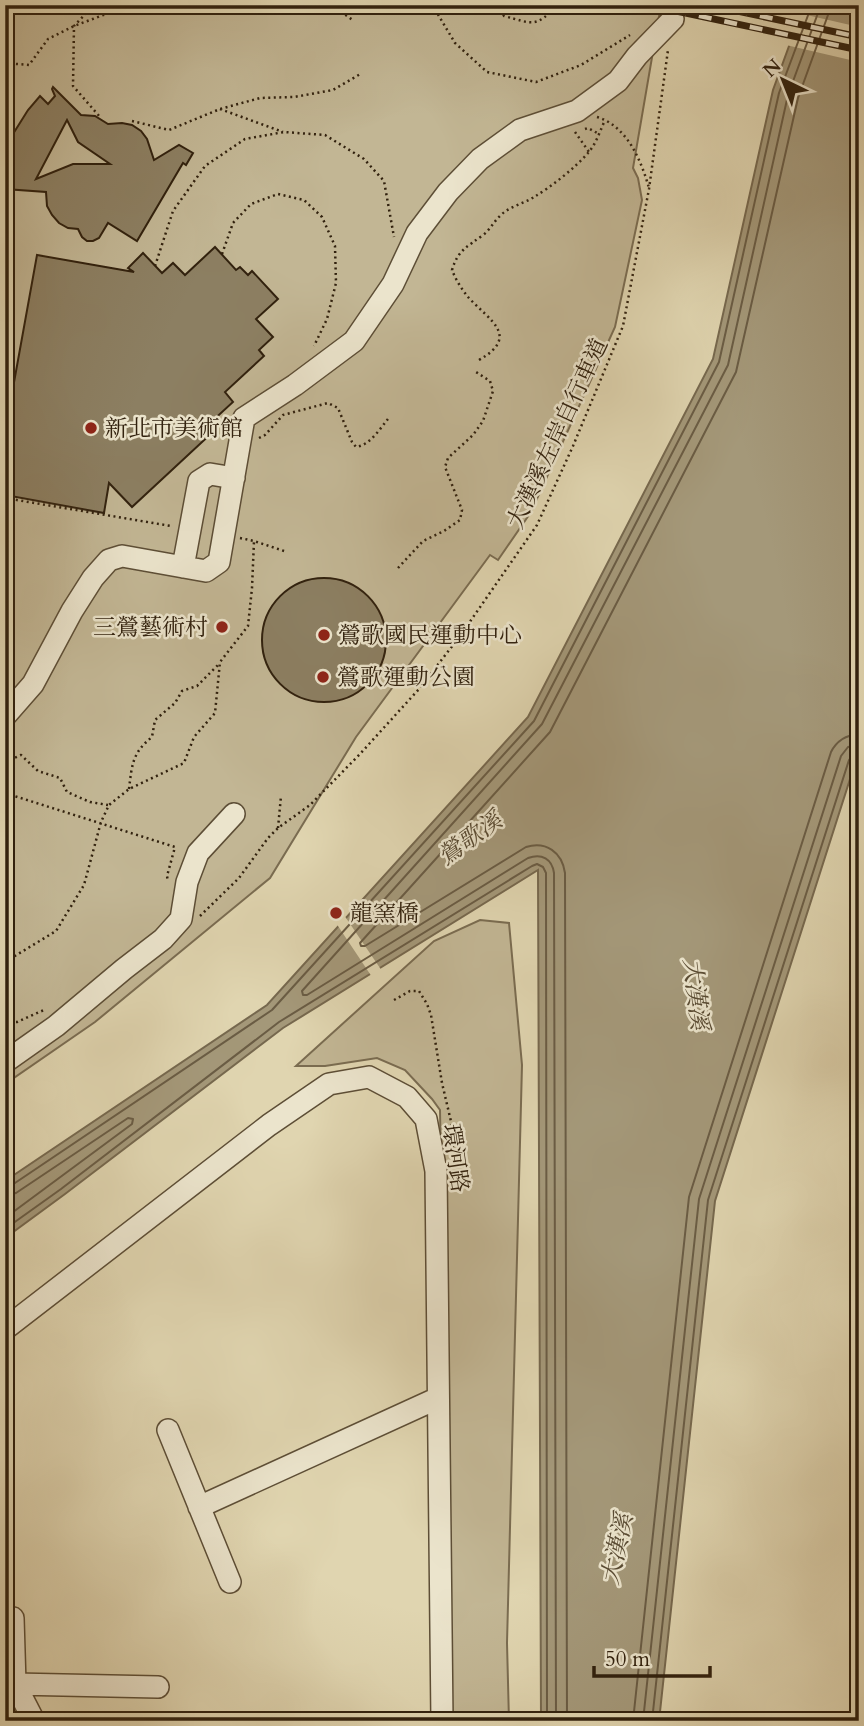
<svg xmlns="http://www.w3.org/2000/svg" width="864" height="1726" font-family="Cardo,'Noto Serif TC',serif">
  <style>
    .green { fill: #c2b694; stroke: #7a6c51; stroke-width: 2 }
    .water { fill: #a49879; stroke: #76684e; stroke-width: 2 }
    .pier { fill: #e0d5b0 }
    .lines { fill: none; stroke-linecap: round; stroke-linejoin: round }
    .shore { stroke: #6a5c44; stroke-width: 2 }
    .building { fill: #8c7f62; stroke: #31210e; stroke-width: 2; fill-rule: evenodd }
    .minor-casing { stroke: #5d4e36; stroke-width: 24 }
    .path { stroke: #31210e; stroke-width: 2.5; stroke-dasharray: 2 3.5; stroke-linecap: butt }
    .minor { stroke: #ebe4cc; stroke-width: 21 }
    .rail-casing { stroke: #31210e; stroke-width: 7 }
    .rail { stroke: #ebe4cc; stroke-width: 4.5; stroke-dasharray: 13; stroke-linecap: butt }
    .poi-dot { fill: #8f2418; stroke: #ebe4cc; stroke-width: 2.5 }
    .labels { text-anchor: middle; stroke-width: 5; stroke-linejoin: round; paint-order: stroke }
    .poi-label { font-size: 23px; fill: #31210e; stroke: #ebe4cc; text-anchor: start }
    .street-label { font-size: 23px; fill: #31210e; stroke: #ebe4cc }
    .water-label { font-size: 24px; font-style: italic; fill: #594b33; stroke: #ebe4cc }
  </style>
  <rect width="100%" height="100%" fill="#e0d5b0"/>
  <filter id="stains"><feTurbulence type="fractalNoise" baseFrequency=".00286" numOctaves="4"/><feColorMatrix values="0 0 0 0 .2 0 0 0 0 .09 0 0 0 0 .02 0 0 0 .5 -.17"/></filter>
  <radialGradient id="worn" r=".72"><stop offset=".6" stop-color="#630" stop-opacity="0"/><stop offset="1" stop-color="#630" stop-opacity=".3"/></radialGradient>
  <!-- green -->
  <path class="green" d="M5 5H661L633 168 638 178 642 200 615 327 531 512 498 560 490 555 356 737 270 878 95 1022 5 1084Z
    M480 920 509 923 522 1065 507 1643 509 1721H450L440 1110 432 1099 405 1070 377 1058 325 1066H296L434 941Z"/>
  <!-- water -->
  <path class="water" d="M804 5H859V751L715 1201 659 1721H541L538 870 283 1028 65 1194 5 1238V1181L267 1005 528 717 713 359 773 90Z"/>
  <!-- pier -->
  <path class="pier" d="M798 13 859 27V62L786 45Z
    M344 915 382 971 372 977 336 923Z"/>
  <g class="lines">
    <!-- shore -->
    <path class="shore" d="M5 1187 12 1185 272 1010 534 721 719 362 779 93 810 10V5
      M5 1196 16 1193 128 1118 133 1119 132 1124 5 1218
      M5 1229 61 1189 279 1022 532 866 537 864 543 867 546 873 547 1721
      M556 1721 554 873C552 859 542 853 528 858L307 995H303L302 991 542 724 728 365 788 95 818 13 819 5
      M567 1721 565 873C562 852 546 841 526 847L365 946H361L360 943 550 732 736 372 798 98 828 15 830 5
      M633 1721 689 1197 831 752C837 740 846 735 859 734
      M643 1721 699 1199 841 756 848 747 859 745
      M652 1721 708 1200 849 760 853 755 859 754"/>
  </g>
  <!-- building -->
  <path class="building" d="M53 87 81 115 95 116 108 124 122 123 132 125 141 131 147 139 154 160 179 145 193 153 186 165 183 163 137 241 108 223 99 238 93 241H87L82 237 78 229 68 228 59 223 52 215 47 206 46 192 5 189V152L13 134 28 110 40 96 48 104 55 96 52 89ZM67 120 78 142 110 164H73L36 179Z
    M215 247 236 270 240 267 248 275 252 271 278 299 256 319 273 337 259 350 264 356 225 392 233 402 209 424 215 430 132 507 109 483 104 513 5 495V432L37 255 134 272 128 268 143 253 162 273 173 263 185 275Z
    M262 640a62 62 0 1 1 124 0a62 62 0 1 1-124 0Z"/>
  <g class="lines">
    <defs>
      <path id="minor" d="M183 567 199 481 210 474 234 478
        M5 716 33 684 72 611 93 578 109 560 122 556 206 571 219 562 244 418 295 385 354 341 393 284 417 233 448 192 480 159 520 130 577 111 618 81 637 56 673 19
        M5 1062 56 1026 124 969 163 939 181 919 187 882 198 853 234 814
        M5 1329 269 1125 329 1084 369 1077 407 1097 426 1119 436 1171 442 1721
        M168 1430 230 1582
        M199 1507 438 1398
        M5 1617 13 1618 15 1684 34 1721
        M15 1684 158 1687"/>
    </defs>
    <!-- minor casing -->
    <use href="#minor" class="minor-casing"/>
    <!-- path -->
    <path class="path" d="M94 5 74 26 73 86 100 117
      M332 5 354 21
      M426 5 433 6 455 43 487 72 536 82 581 65 630 35
      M498 5 504 16C534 24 535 28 558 5
      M5 63 29 65 48 39 74 26 130 5
      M220 109 283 132
      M597 117C627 126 641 160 649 188
      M132 121 169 130 220 109 260 98 294 97 333 90 362 73
      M585 129 588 128 599 134
      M575 132 589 152
      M222 254 233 223 251 204 278 194 304 200 322 217 335 246 336 283 327 319 314 346
      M155 266 173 211 205 166 245 139 284 132 325 135 364 159 384 181 394 237
      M479 360C521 336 489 320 469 298 462 290 456 280 452 270 458 250 467 247 483 235 490 230 494 221 501 215 510 206 523 204 534 197 551 187 575 168 588 153 596 144 600 131 605 120
      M259 438 265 435 283 415 328 403 338 408 352 442 356 447C370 445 379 430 388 419
      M5 498 171 526
      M240 538 254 541 287 552
      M398 568 423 541 444 531 460 520 462 510 445 467 448 458 473 435 483 421 493 391 490 381 476 372
      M5 762 21 755 38 771 60 778 67 792 90 802 108 805
      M129 789C132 765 132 753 152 737L155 720 175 703 182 691 197 686 219 664
      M5 793 175 847 167 876 168 882
      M278 828 281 796
      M200 916 239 878 268 838 278 828 310 805 360 754 419 689 460 636 537 525 573 446 623 326 649 189 668 50
      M5 962 56 931 84 885 101 822 109 805 129 789 184 763 194 737 215 713 220 662 248 626 252 588 254 541
      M394 1000 410 991H419L427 1004 431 1015 442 1083 453 1130V1158
      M5 1022H17L44 1010"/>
    <!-- minor -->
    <use href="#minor" class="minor"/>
    <defs>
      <path id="rail" d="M648 5 859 50
        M709 5 859 37"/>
    </defs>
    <!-- rail casing -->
    <use href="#rail" class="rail-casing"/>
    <!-- rail -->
    <use href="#rail" class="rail"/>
  </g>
  <!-- markers -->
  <g class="poi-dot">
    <circle cx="91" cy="428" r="7"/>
    <circle cx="222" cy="627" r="7"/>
    <circle cx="324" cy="635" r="7"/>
    <circle cx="323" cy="677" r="7"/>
    <circle cx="336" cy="913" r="7"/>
  </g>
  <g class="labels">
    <!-- poi labels -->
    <g class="poi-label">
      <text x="105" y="436">新北市美術館</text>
      <text x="208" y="635" text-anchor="end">三鶯藝術村</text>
      <text x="338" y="643">鶯歌國民運動中心</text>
      <text x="337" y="685">鶯歌運動公園</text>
      <text x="350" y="921">龍窯橋</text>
    </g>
    <!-- street labels -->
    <g class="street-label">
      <text transform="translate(557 433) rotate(-65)" y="8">大漢溪左岸自行車道</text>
      <text transform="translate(456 1158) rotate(82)" y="8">環河路</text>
    </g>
    <!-- water labels -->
    <g class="water-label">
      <text transform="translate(470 838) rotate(-36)" y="8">鶯歌溪</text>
      <text transform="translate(696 994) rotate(83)" y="8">大漢溪</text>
      <text transform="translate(617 1549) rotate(-78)" y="8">大漢溪</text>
    </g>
  </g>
  <!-- margin -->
  <rect width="864" height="1726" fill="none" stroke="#e0d5b0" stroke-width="28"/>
  <rect x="7" y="7" width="850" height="1712" fill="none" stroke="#31210e" stroke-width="3.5"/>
  <rect x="14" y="14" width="836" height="1698" fill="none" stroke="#31210e" stroke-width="2"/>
  <!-- north arrow -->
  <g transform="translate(783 80) rotate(317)" stroke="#ebe4cc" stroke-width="5" paint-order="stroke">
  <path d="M0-5L12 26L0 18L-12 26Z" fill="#31210e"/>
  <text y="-10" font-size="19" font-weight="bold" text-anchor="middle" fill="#31210e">N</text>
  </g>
  <!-- scale -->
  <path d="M594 1666v10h116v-10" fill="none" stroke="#31210e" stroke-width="3.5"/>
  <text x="605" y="1666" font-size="21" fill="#31210e" stroke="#ebe4cc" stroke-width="5" paint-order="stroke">50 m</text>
  <rect width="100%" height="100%" filter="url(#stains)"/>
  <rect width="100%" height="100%" fill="url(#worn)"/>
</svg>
